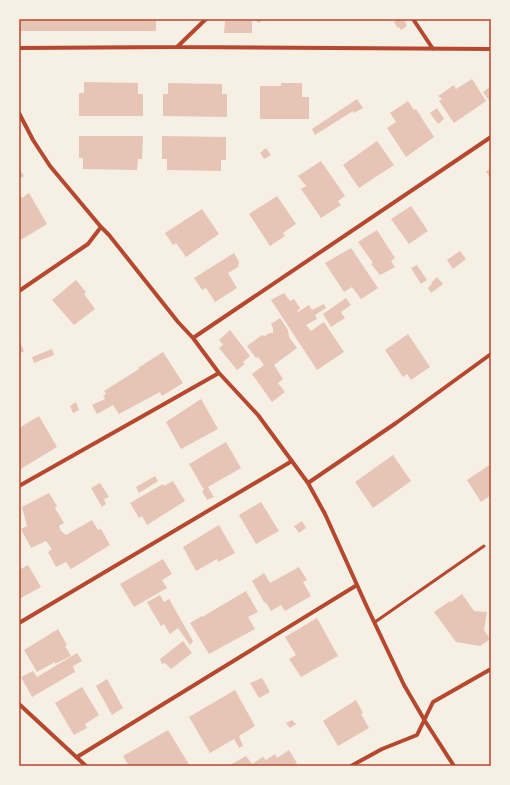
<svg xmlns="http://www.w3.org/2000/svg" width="510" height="785" font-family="'Noto Serif',serif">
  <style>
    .building { fill: #e6c5b7 }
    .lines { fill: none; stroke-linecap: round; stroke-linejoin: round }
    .service { stroke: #b5482f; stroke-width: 3 }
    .minor { stroke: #b5482f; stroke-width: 4 }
    .neatline { fill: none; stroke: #b5482f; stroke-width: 1.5 }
  </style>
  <rect width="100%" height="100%" fill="#f6efe4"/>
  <!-- building -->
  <path class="building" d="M19 19H156V31H19Z
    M253 19H263L259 23Z
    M399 19H404L407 26 401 30 399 27 398 28 394 22Z
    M225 21H252V33H224Z
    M472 79 486 101 454 123 439 101 442 99 438 96 454 85 456 89Z
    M84 82 138 83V94H143V116H79V93H84Z
    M168 83 222 84V94H227V117L163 116V94H168Z
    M281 83H302V97H309V119H260V86H281Z
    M491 86V103L483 92Z
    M357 99 363 108 354 113 353 111 315 135 312 129Z
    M408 101 414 110 416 109 434 137 406 157 387 128 396 122 390 113Z
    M437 108 444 119 438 124 430 113Z
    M79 136H143L142 159H138L137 170 83 169V158H79Z
    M162 136 226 137V160H221V171L167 170V159H162Z
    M377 141 394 165 359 188 343 165Z
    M266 148 271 155 264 159 260 153Z
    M321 161 345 196 338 201 341 205 321 218 301 189 306 186 298 176Z
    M491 167V179L486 172Z
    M19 168 24 176 19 179Z
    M19 193 22 198 29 193 47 224 19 241Z
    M277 196 296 224 283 233 285 236 270 246 249 214Z
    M411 206 428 231 409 244 391 219Z
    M202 209 219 234 186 257 176 243 173 245 165 233Z
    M377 230 395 258 391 261 395 267 380 275 371 264 373 263 358 242Z
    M351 248 378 288 361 299 352 287 344 292 325 263Z
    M460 251 466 259 453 269 447 260Z
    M234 253 239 262 238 267 228 273 237 288 215 302 206 288 202 290 194 278Z
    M417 265 427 280 421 284 411 268Z
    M437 277 443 284 431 293 428 288 432 284 431 283Z
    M76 280 86 292 84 294 95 309 74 325 52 300Z
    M284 293 290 301 294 299 300 308 297 311 298 312 309 305 312 310 324 304 326 308 315 315 317 319 306 325 311 331 324 322 344 352 317 370 271 300Z
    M346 298 351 305 341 312 345 318 331 327 323 314Z
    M280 318 288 330 289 337 297 348 274 365 283 379 278 383 285 392 272 402 252 374 264 365 258 357 256 358 247 346 262 335 265 336 269 333H273V328L271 324Z
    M230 330 250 356 243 362 245 364 237 370 219 348 223 345 219 340Z
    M408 334 430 367 411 380 407 374 403 377 385 350Z
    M19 340 24 351 19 354Z
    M52 349 54 355 34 363 32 357Z
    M163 352 183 383 162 396 160 392 119 414 113 405 97 414 92 405 105 399 103 396 106 394 104 391 139 369 138 368Z
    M201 399 218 429 181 449 166 422Z
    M76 402 79 410 73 413 70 406Z
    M39 416 57 447 19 470V428Z
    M226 442 241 468 208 487 214 497 207 500 202 491 204 490 189 464Z
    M393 455 411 481 373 508 355 482Z
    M491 464V495L481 502 467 480Z
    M155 476 158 481 139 493 136 487Z
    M173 481 185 501 147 525 142 516 139 518 130 503 163 484 164 486Z
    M100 483 109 497 104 499 106 504 102 507 91 488Z
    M49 493 57 506 55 508 64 523 59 526 61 531 66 535 92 520 98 530 101 529 110 545 71 569 66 562 56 567 48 552 52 549 46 541 31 548 21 529 27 526 22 507Z
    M261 502 279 531 256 544 239 515Z
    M302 521 306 528 299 533 294 526Z
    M219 525 235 553 218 562 217 559 196 571 183 547Z
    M163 559 172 574 162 580 167 588 134 607 120 584Z
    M28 565 41 587 19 599V570Z
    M299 567 307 580 303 582 311 596 285 611 281 605 271 611 267 604 264 602 252 581 264 573 270 583Z
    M246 591 258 612 248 617 255 629 209 654 190 623 202 616V617Z
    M462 594 474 611 487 612 484 630 490 639 480 646 456 642 434 612 450 601 451 602Z
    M160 595 164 602 169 599 193 641 190 645 178 628 170 634 164 624 161 626 152 611 147 602Z
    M317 618 338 656 301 677 289 659 296 655 285 637Z
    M58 629 67 645 65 646 71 656 55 664V662L37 672 24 650Z
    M183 641 192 653 171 669 165 663 162 664 160 659Z
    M77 653 82 661 73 666 75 672 32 697 21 677 33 671 37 677Z
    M262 678 270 692 259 698 250 683Z
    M107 679 123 708 112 715 96 686Z
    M82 687 99 715 85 724 87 728 74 735 55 703Z
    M235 690 255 726 239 736 243 746 239 748 234 739 210 753 189 717Z
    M356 700 363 713 361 714 369 728 338 746 323 721Z
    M292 720 296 724 290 728 286 723Z
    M168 730 190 766H129L123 756Z
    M289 750 297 763 293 766H228L246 756 252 764 263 757 266 760 275 754 277 758Z"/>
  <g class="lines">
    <!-- service -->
    <path class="service" d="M375 622 484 546"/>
    <!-- minor -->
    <path class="minor" d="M413 19 433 49
      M177 47 206 19
      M19 48 177 47 491 49
      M19 113 33 140 50 166 101 227 109 235 178 322 193 338 219 373 258 415 308 483 325 514 367 607 404 685 425 721 454 766
      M19 291 88 244 101 227
      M193 338 491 137
      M308 483 396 423 491 354
      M19 486 219 373
      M19 623 292 461
      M19 704 86 766
      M77 757 357 585
      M351 766 382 749 417 735 433 702 491 669"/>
  </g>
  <!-- border -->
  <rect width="510" height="785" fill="none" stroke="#f6efe4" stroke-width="40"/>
  <rect x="20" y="20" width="470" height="745" class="neatline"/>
</svg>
